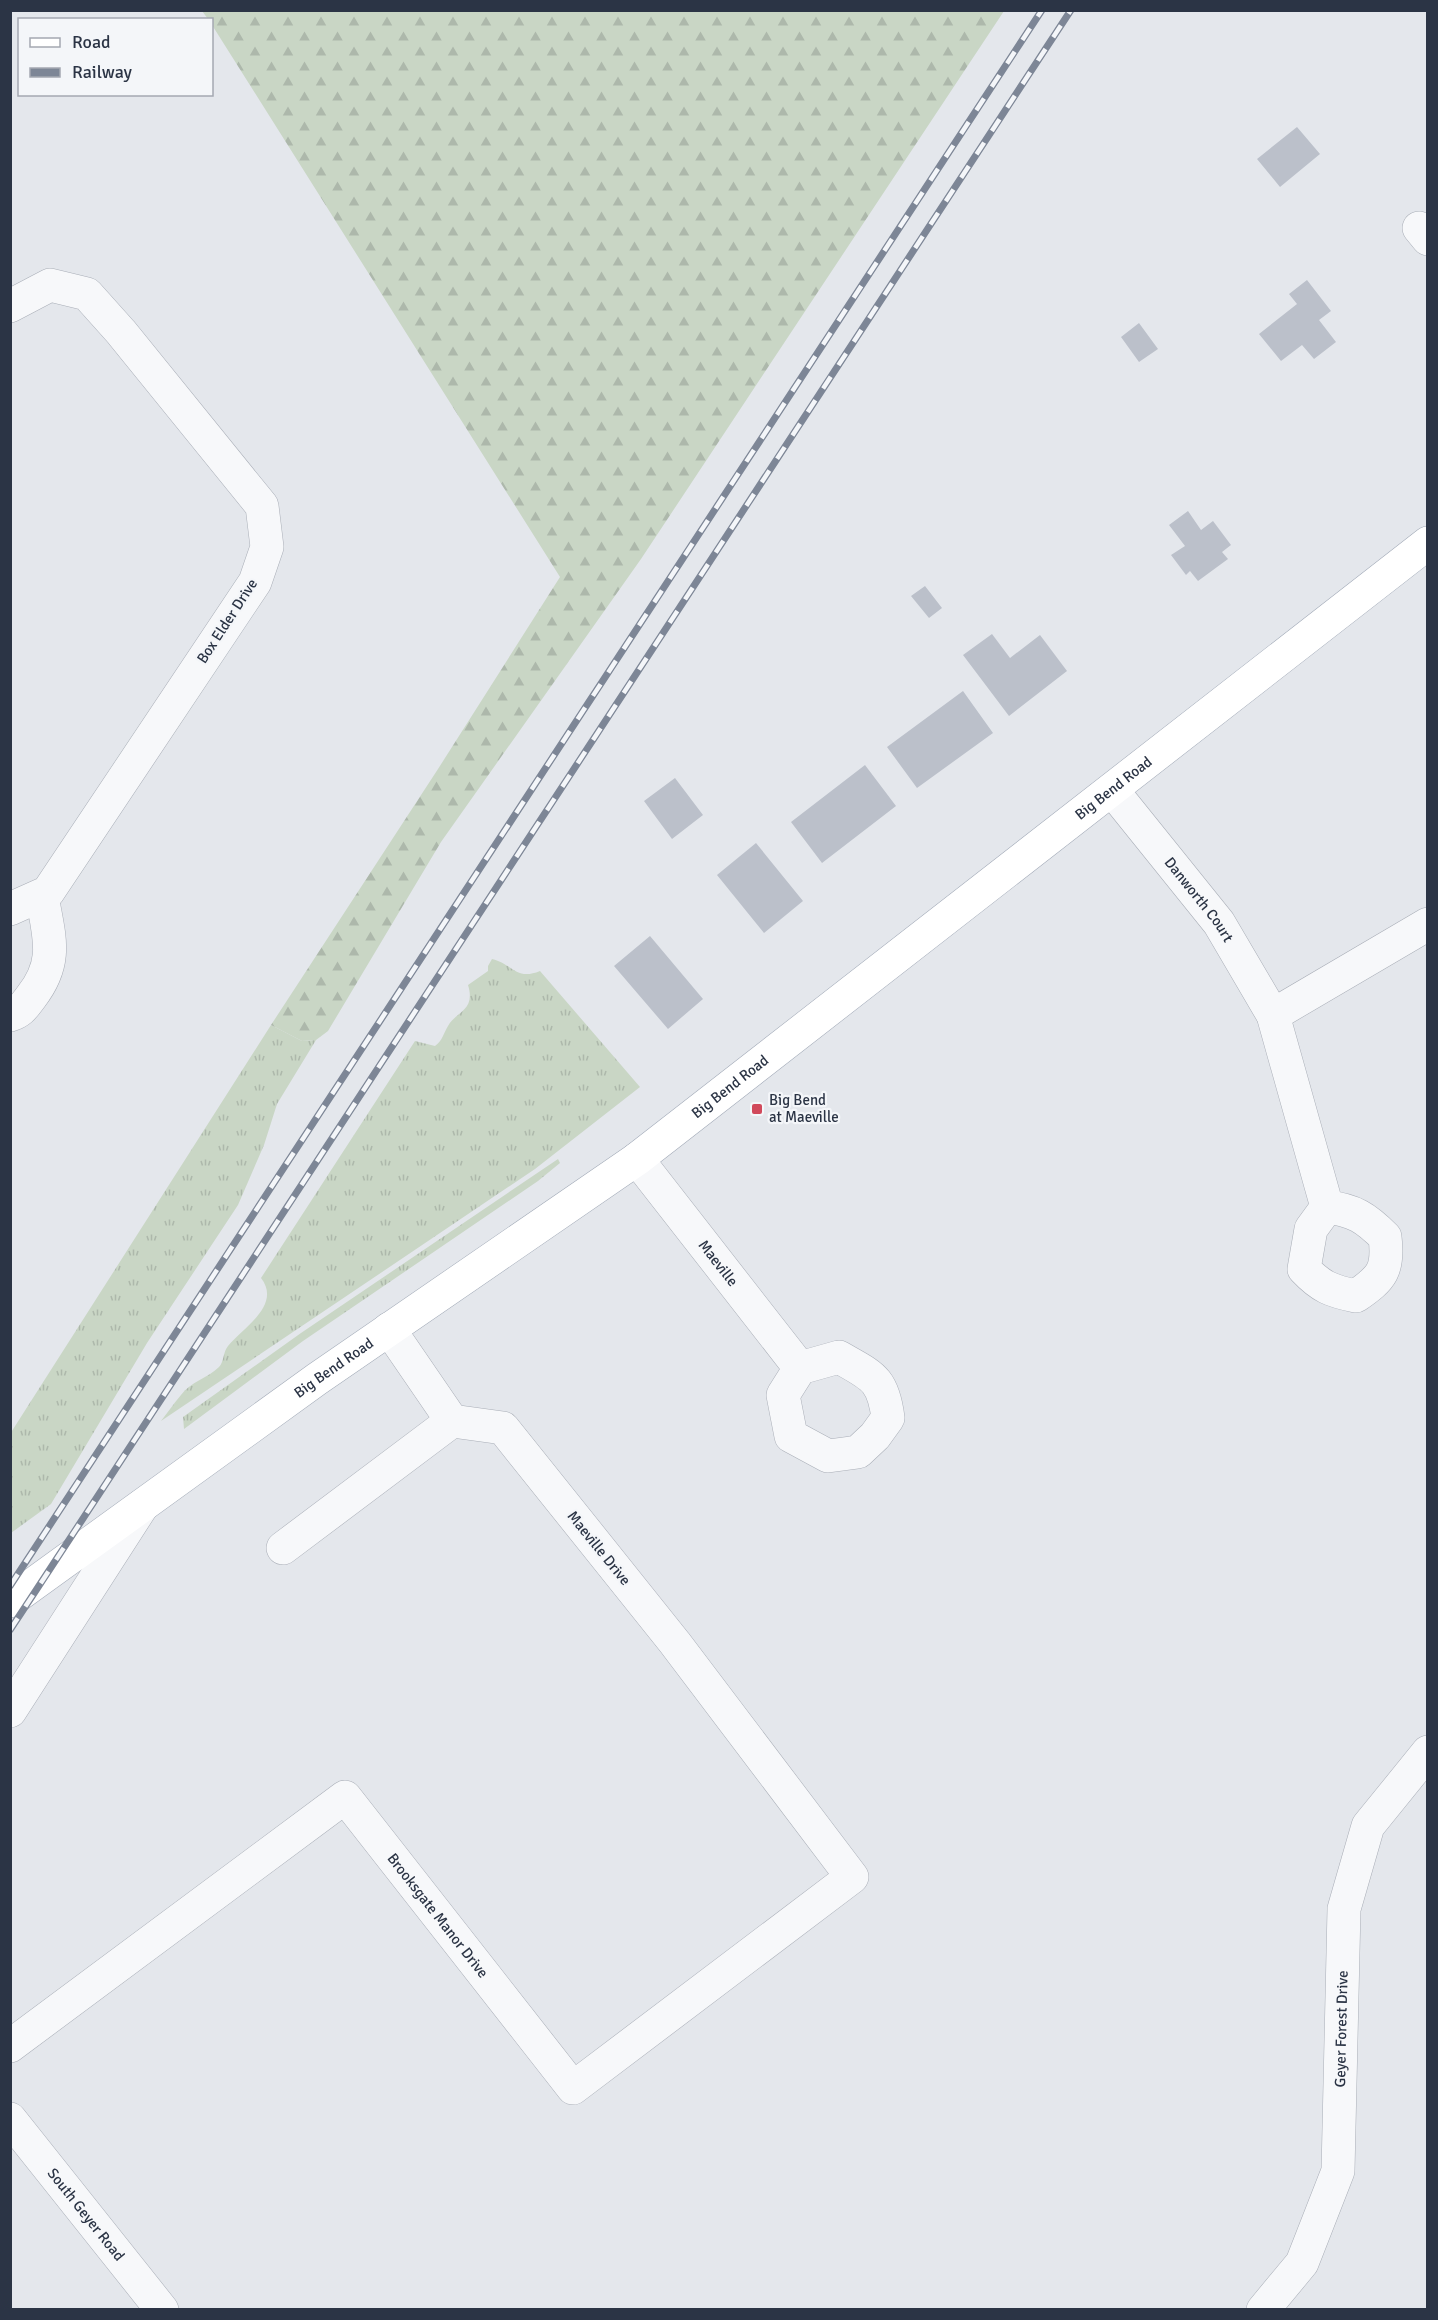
<svg xmlns="http://www.w3.org/2000/svg" width="1438" height="2320" font-family="Signika,sans-serif">
  <style>
    .grass { fill: url(#grass-tufts) }
    .forest { fill: url(#forest-firs) }
    .building { fill: #bbc0ca }
    .lines { fill: none; stroke-linecap: round; stroke-linejoin: round }
    .minor-casing { stroke: #a9aeb7; stroke-width: 34 }
    .primary-casing { stroke: #a3abb8; stroke-width: 34 }
    .minor { stroke: #f7f8fa; stroke-width: 33 }
    .primary { stroke: #fff; stroke-width: 33 }
    .rail-casing { stroke: #7d8696; stroke-width: 7 }
    .rail { stroke: #f4f6f9; stroke-width: 4.5; stroke-dasharray: 14; stroke-linecap: butt }
    .poi-dot { fill: #d1495b; stroke: #f4f6f9; stroke-width: 2 }
    .labels { text-anchor: middle; stroke-width: 4.5; stroke-linejoin: round; paint-order: stroke }
    .street-label { font-size: 15px; fill: #2b3445; stroke: #f4f6f9 }
    .poi-label { font-size: 15px; fill: #2b3445; stroke: #f4f6f9; text-anchor: start }
  </style>
  <defs>
    <pattern id="grass-tufts" width="24" height="20" patternUnits="userSpaceOnUse" patternTransform="scale(1.5)"><rect width="24" height="20" fill="#c9d6c5"/><path d="M3 7l-1-3M5 7V3M7 7l1-3M15 17l-1-3M17 17v-4M19 17l1-3" fill="none" stroke="#adb8ab"/></pattern>
    <pattern id="forest-firs" width="22" height="20" patternUnits="userSpaceOnUse" patternTransform="scale(1.5)"><rect width="22" height="20" fill="#c9d6c5"/><path d="M5 1l3.5 6h-7zM16 11l3.5 6h-7z" fill="#adb8ab"/></pattern>
  </defs>
  <rect width="100%" height="100%" fill="#e4e7ec"/>
  <!-- grass -->
  <path class="grass" d="M492 959C513 964 516 981 540 971L640 1087 535 1169 161 1421C168 1412 174 1403 181 1395 190 1382 208 1378 219 1367 224 1362 223 1352 228 1346 243 1328 282 1305 261 1278L415 1041 435 1046C443 1040 443 1034 448 1026 456 1011 476 1011 468 985L488 971V966Z
    M271 1025 302 1041 316 1040 277 1104 264 1145 238 1205 147 1343 51 1504 11 1533 10 1434Z
    M558 1159 560 1163 538 1181 303 1341 184 1429 183 1417 301 1333Z"/>
  <!-- forest -->
  <path class="forest" d="M202 11H1004L641 559 441 842 328 1031 316 1040 302 1041 271 1025 438 769 560 577 212 25V20L208 19Z"/>
  <!-- building -->
  <path class="building" d="M1297 127 1320 154 1280 187 1257 159Z
    M1307 280 1331 311 1319 320 1336 342 1314 359 1302 345 1281 361 1259 334 1297 304 1289 294Z
    M1139 323 1158 349 1139 362 1121 337Z
    M1188 511 1201 530 1213 521 1231 545 1222 552 1228 559 1198 581 1190 571 1186 575 1171 555 1185 546 1169 525Z
    M925 586 942 608 929 618 911 596Z
    M992 634 1010 658 1040 635 1067 671 1009 716 963 655Z
    M963 691 993 733 917 788 887 747Z
    M865 765 896 806 822 863 791 822Z
    M675 778 703 815 672 839 644 801Z
    M756 843 803 901 764 933 717 875Z
    M650 936 703 999 668 1029 614 966Z"/>
  <g class="lines">
    <defs>
      <g id="minor">
        <path d="M1419 228 1428 239"/>
        <path d="M10 306 50 285 87 294 121 332 262 506 267 547 255 582 48 892 10 909"/>
        <path id="s1" d="M1112 790 1219 923 1273 1015 1327 1207 1311 1229 1304 1269C1321 1287 1331 1291 1356 1296 1382 1278 1389 1270 1385 1237 1366 1218 1354 1210 1327 1207"/>
        <path d="M10 1015C21 1012 24 1006 31 997 59 961 49 937 42 896"/>
        <path d="M1273 1015 1428 924"/>
        <path id="s2" d="M637 1159 800 1368 783 1395 791 1436 828 1456 858 1452 875 1436 888 1418C883 1378 872 1376 839 1357L800 1368"/>
        <path d="M389 1329 452 1421"/>
        <path d="M10 1711 142 1506"/>
        <path id="s3" d="M10 2046 345 1797 573 2088 852 1877 675 1643 503 1428 452 1421 283 1548"/>
        <path id="s4" d="M10 2119 162 2310"/>
        <path id="s5" d="M1263 2310 1302 2263 1338 2171 1344 1909 1368 1826 1428 1752"/>
      </g>
      <g id="primary">
        <path id="s6" d="M10 1601 317 1379 637 1159 1428 543"/>
      </g>
    </defs>
    <!-- minor casing -->
    <use href="#minor" class="minor-casing"/>
    <!-- primary casing -->
    <use href="#primary" class="primary-casing"/>
    <!-- minor -->
    <use href="#minor" class="minor"/>
    <!-- primary -->
    <use href="#primary" class="primary"/>
    <defs>
      <path id="rail" d="M10 1586 1042 10
        M10 1630 1071 10"/>
    </defs>
    <!-- rail casing -->
    <use href="#rail" class="rail-casing"/>
    <!-- rail -->
    <use href="#rail" class="rail"/>
  </g>
  <!-- markers -->
  <rect class="poi-dot" x="751" y="1103" width="12" height="12" rx="3"/>
  <g class="labels">
    <!-- street labels -->
    <g class="street-label">
      <text transform="translate(227 621) rotate(-57)" y="5">Box Elder Drive</text>
      <text dy="5" stroke="none"><textPath href="#s6" startOffset="1371">Big Bend Road</textPath></text>
      <text dy="5" stroke="none"><textPath href="#s1" startOffset="140">Danworth Court</textPath></text>
      <text dy="5" stroke="none"><textPath href="#s6" startOffset="885">Big Bend Road</textPath></text>
      <text dy="5" stroke="none"><textPath href="#s2" startOffset="132">Maeville</textPath></text>
      <text dy="5" stroke="none"><textPath href="#s6" startOffset="399">Big Bend Road</textPath></text>
      <text transform="translate(599 1548) rotate(51)" y="5">Maeville Drive</text>
      <text dy="5" stroke="none"><textPath href="#s3" startOffset="568">Brooksgate Manor Drive</textPath></text>
      <text dy="5" stroke="none"><textPath href="#s5" startOffset="302">Geyer Forest Drive</textPath></text>
      <text dy="5" stroke="none"><textPath href="#s4" startOffset="122">South Geyer Road</textPath></text>
    </g>
    <!-- poi labels -->
    <g class="poi-label">
      <text x="769" y="1105">Big Bend<tspan x="769" dy="17">at Maeville</tspan></text>
    </g>
  </g>
  <!-- border -->
  <rect width="1438" height="2320" fill="none" stroke="#2b3445" stroke-width="24"/>
  <!-- legend -->
  <rect x="18" y="18" width="195" height="78" fill="#f4f6f9" stroke="#a4a8b1" stroke-width="1.5"/>
  <rect x="30" y="38" width="30" height="9" fill="#ffffff" stroke="#a4a8b1" stroke-width="1.5"/>
  <text x="72" y="48" font-size="18" fill="#2b3445">Road</text>
  <rect x="30" y="68" width="30" height="9" fill="#7d8696" stroke="#a4a8b1" stroke-width="1.5"/>
  <text x="72" y="78" font-size="18" fill="#2b3445">Railway</text>
</svg>
